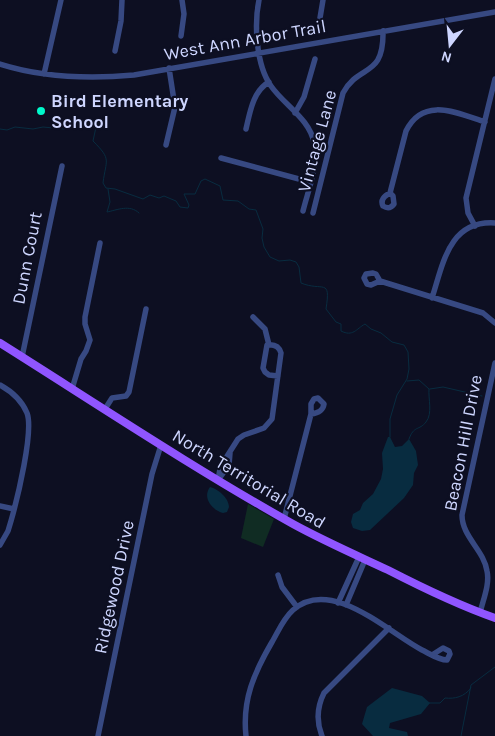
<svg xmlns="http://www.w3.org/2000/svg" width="495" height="736" font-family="Karla,sans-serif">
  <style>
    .green { fill: #102c23 }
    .water { fill: #082c40 }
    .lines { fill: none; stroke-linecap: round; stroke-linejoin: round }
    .stream { stroke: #082c40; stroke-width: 1 }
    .minor { stroke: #374982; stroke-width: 5.5 }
    .major { stroke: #9055ff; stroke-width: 8 }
    .poi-dot { fill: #00f9cc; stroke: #0d0f22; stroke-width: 2 }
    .labels { text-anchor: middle; stroke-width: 4.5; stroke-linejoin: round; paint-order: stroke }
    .street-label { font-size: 18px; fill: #ced6ff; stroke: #0d0f22 }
    .poi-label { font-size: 18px; font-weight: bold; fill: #ced6ff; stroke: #0d0f22; text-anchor: start }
  </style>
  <rect width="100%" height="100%" fill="#0d0f22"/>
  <!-- green -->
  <path class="green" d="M248 504 274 519 263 547 241 538Z"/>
  <!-- water -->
  <path class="water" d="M388 437H390L395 447 402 446 409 439 416 451 418 465 414 473 413 485 404 498 370 530 362 531 353 528 351 522 353 514 360 510 363 503 373 494 381 479 383 469 382 453Z
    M210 487C218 489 229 498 229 507L227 512 223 513C212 510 202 498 210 487Z
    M392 688 422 696 430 703 421 714 390 723 389 728 407 732 408 736H373L362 724 367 707Z"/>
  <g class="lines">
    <!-- stream -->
    <path class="stream" d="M0 129 7 130 15 127 33 129 43 127 64 129 80 123 93 124 96 127 93 141C112 160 106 159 103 183L106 188 115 189 143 199 150 195 159 198 164 196 176 201 180 207 188 208 189 205 184 194H195L201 181 205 179 220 186 223 200 238 201 249 209 256 210 263 229 262 238 264 247 270 257 279 261 290 260 296 262 299 267 301 283C323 292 331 277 326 309L336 322 341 324V331C353 337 356 329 365 324L371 329 381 333 392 342 404 345 408 352 409 369 407 379 397 395 390 419V437
      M108 189 110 202 107 212C117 210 130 204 139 213
      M407 381 419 380 429 389
      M430 389 443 387 482 396
      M409 439C414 425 419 431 426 422 433 413 428 399 429 389
      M428 703H440L445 698C455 699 464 697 471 688
      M461 736 471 685 495 667"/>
    <!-- minor -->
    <path class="minor" d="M259 0C254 24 256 65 271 86 284 105 310 119 314 143 319 165 308 190 303 211
      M320 18 323 0
      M181 36 184 14 182 0
      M115 51 121 21 122 0
      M0 64C44 78 89 79 134 75L495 12
      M44 74 61 0
      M295 113 304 97 315 59
      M246 129C250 112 253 91 269 82
      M166 145 175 107 169 68
      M221 158 310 182
      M390 193 393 196 394 204C391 208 388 209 383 206 380 200 384 196 390 193L406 131C423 96 457 113 485 122
      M313 213 343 93C359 63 384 79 383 31
      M475 226 468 213 466 198 495 79
      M380 281 371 285 367 284 364 278 366 274 373 273 376 274 380 281 483 313 495 323
      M432 298C443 264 449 220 495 223
      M253 317 265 329 269 345
      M22 357 62 166
      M0 385C11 391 22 401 27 413 34 431 17 500 11 521L8 531 0 545
      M72 389 81 359 86 351 90 340 85 324V317L100 243
      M105 409 112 398 126 396 129 392 146 309
      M218 480 220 469 224 461 238 439 244 435 264 428 272 419 281 353C279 346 274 344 267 345L263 368 265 372 269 375 278 376
      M218 480 229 465 230 453
      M0 506 14 509
      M284 519 311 414V404L314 399 318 398 324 404C323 411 318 413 311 414
      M278 575 282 587 297 607
      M338 603 359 557
      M346 605 365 560
      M480 613C483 600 490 584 487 571 484 550 462 537 462 515L495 363
      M98 736 152 474 161 445
      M246 736C242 700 254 673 272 642 278 632 283 619 293 610 331 576 389 633 422 650 430 654 439 660 447 660L450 654 449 651 443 648 432 655
      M322 736C316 721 317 707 324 693L389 628"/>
    <!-- major -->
    <path class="major" d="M0 343C97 404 193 468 293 524 324 541 356 555 388 570 423 588 458 605 495 618"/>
  </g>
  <!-- markers -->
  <circle class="poi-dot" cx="41" cy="111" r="5"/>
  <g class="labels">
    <!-- street labels -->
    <g class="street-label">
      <text transform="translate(245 40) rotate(-10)" y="6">West Ann Arbor Trail</text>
      <text transform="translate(317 141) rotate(-75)" y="6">Vintage Lane</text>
      <text transform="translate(27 258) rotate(-79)" y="6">Dunn Court</text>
      <text transform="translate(463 443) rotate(-79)" y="6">Beacon Hill Drive</text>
      <text transform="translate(249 479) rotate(31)" y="6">North Territorial Road</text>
      <text transform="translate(114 587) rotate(-78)" y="6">Ridgewood Drive</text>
    </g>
    <!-- poi labels -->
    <g class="poi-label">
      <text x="51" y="107">Bird Elementary<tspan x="51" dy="21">School</tspan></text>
    </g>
  </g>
  <!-- north arrow -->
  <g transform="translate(450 45) rotate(196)" stroke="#0d0f22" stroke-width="4" paint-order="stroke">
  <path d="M0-4L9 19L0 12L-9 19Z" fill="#ced6ff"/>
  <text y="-8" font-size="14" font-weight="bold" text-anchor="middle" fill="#ced6ff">N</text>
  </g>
</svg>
